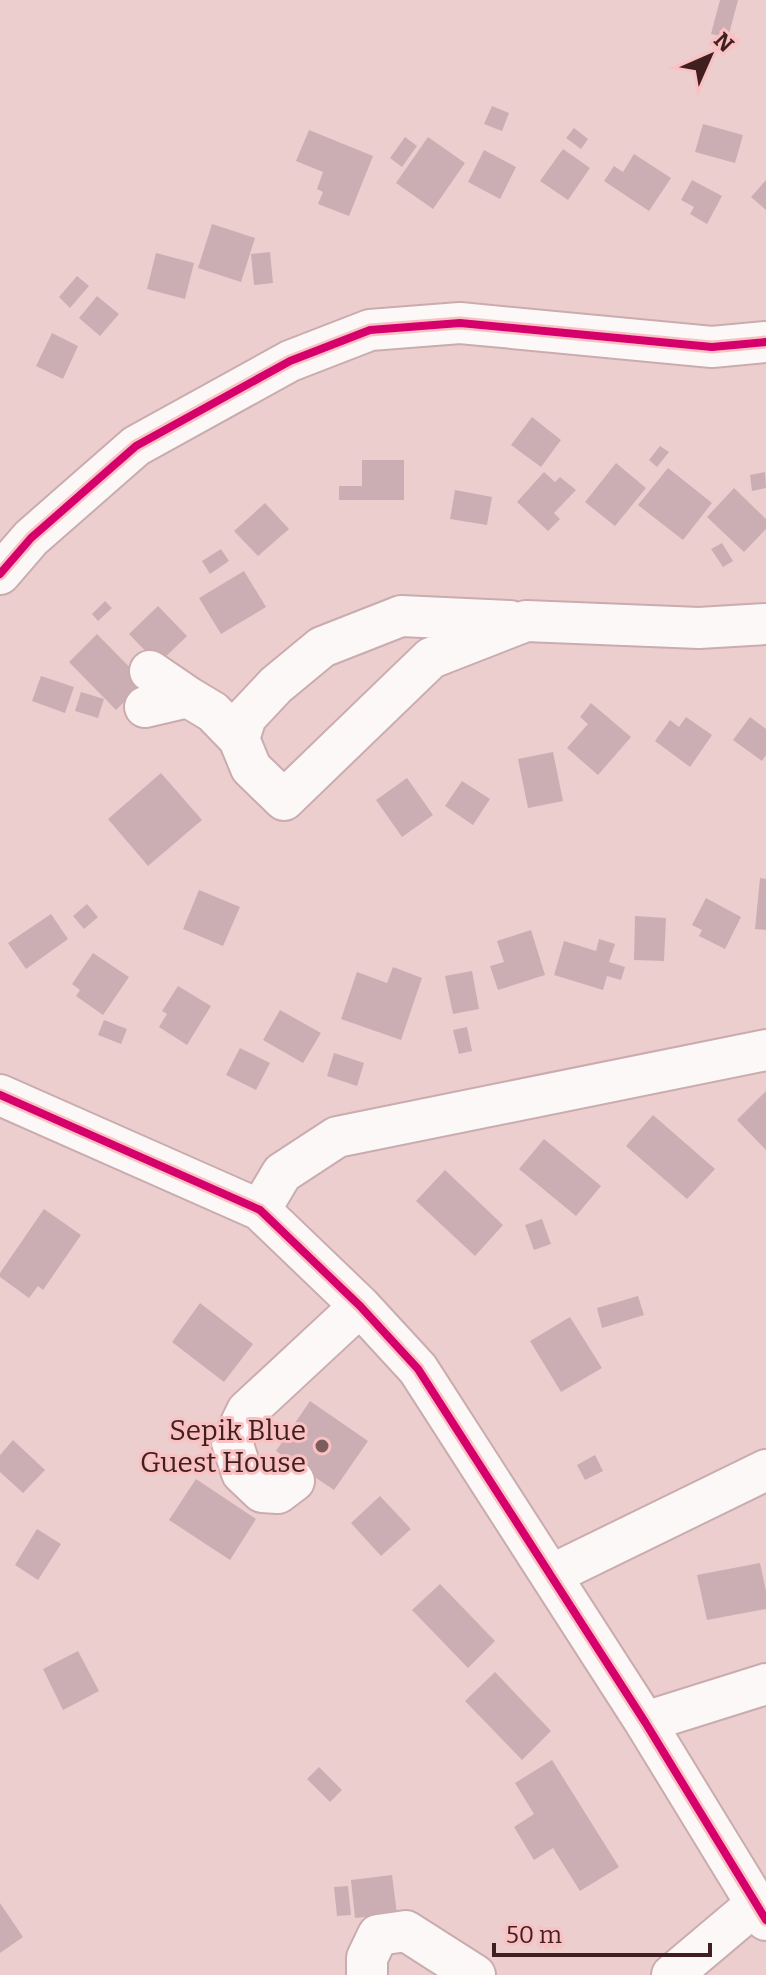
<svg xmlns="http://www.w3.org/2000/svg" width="766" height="1975" font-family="Bitter,serif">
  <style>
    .building { fill: #caaeb4 }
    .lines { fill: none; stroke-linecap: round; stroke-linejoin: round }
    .minor-casing { stroke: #caacae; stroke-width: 44 }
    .minor { stroke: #fcf8f8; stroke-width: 40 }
    .cycleway-casing { stroke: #f9c1c2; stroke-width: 13 }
    .cycleway { stroke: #d6006c; stroke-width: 8 }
    .poi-dot { fill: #7d5c5d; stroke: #f9c1c2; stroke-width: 3 }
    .labels { text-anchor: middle; stroke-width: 6; stroke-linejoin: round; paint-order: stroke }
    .poi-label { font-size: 28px; fill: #411e20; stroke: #f9c1c2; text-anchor: end }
  </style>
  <rect width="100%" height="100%" fill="#eccecf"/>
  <!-- building -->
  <path class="building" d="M720 0H738L728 38 711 34Z
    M492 106 509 113 502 131 484 124Z
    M703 124 743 135 735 163 695 152Z
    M574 128 588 139 581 149 566 138Z
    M309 130 373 156 349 216 318 204 323 192 317 189 323 172 296 161Z
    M405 137 417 146 402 167 390 158Z
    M428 137 465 163 433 209 396 183Z
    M563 149 590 168 568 200 540 181Z
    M484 150 516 167 500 199 468 182Z
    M634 154 671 178 649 211 604 181 614 166 623 172Z
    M692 180 722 196 707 224 690 214 694 207 681 200Z
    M766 180V210L751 197Z
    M212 224 255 238 241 282 198 268Z
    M270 252 273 283 254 285 251 254Z
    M156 253 194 263 185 299 147 289Z
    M77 276 89 286 70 308 59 297Z
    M97 296 119 314 100 336 79 318Z
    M52 333 78 346 63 379 36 366Z
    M532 417 561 440 541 467 511 445Z
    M660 446 669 452 657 467 649 460Z
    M362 460H404V500H339V486H362Z
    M616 463 646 488 615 526 585 502Z
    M668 468 712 503 683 540 638 505Z
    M544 472 555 482 560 477 576 490 554 513 560 519 548 531 517 502Z
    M765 472 766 488 752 491 750 475Z
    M734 488 766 519V529L744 552 707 517Z
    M455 490 492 497 487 525 450 519Z
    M265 503 289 529 258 556 234 531Z
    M722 543 733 561 723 567 711 549Z
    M221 549 229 561 210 574 202 561Z
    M244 571 266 607 221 634 199 598Z
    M105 601 112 608 98 621 92 614Z
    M158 606 187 636 158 664 129 634Z
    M97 634 144 682 116 710 69 662Z
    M41 676 74 687 65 713 32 701Z
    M81 692 104 699 98 718 75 711Z
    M591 703 631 737 598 775 567 748 588 724 580 717Z
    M686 717 712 735 690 767 655 741 670 720 679 727Z
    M750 717 766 729V755L762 761 733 740Z
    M553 752 563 801 528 808 518 759Z
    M161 773 202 820 148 866 108 819Z
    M407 778 433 815 402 837 376 800Z
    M462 781 490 799 473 825 445 806Z
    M760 878 766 879V930L755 929Z
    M199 890 240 907 223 946 183 929Z
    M706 898 741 917 725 949 699 936 702 930 692 925Z
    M87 904 98 917 84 929 73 916Z
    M51 914 68 939 26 969 8 943Z
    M635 916 666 918 664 961 634 960Z
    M531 930 545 975 498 990 490 966 504 962 497 941Z
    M599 939 615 944 609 962 625 967 621 980 607 976 603 990 554 975 564 941 596 951Z
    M93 953 129 977 103 1015 76 996 80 990 72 984Z
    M393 967 422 978 401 1040 341 1019 357 972 387 983Z
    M472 971 479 1009 453 1014 445 976Z
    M178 986 211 1006 187 1045 159 1027 167 1014 162 1011Z
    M280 1010 321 1033 303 1063 263 1040Z
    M104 1020 127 1029 121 1044 98 1035Z
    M467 1027 472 1051 459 1054 453 1030Z
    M240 1048 270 1063 256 1090 226 1075Z
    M334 1053 364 1063 357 1086 327 1076Z
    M766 1091V1150L737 1120Z
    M653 1115 715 1169 687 1199 626 1146Z
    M544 1139 601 1186 576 1216 519 1169Z
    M445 1170 503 1225 475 1256 416 1201Z
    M44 1209 81 1235 43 1290 38 1286 29 1298 0 1277V1273Z
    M542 1219 551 1244 534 1250 525 1225Z
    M638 1296 644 1315 602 1328 597 1308Z
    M200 1303 253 1344 224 1382 172 1342Z
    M570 1317 602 1368 561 1392 530 1341Z
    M310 1401 368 1441 334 1490 276 1451Z
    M13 1440 45 1470 23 1493 0 1472V1455Z
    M595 1455 603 1471 585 1480 577 1465Z
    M196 1479 256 1519 230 1560 169 1520Z
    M380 1496 411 1529 381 1556 351 1523Z
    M37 1529 61 1544 38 1580 15 1565Z
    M760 1563 766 1591V1609L707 1620 697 1575Z
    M440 1584 495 1641 468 1668 412 1610Z
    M78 1651 99 1691 63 1710 43 1669Z
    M495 1672 551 1731 522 1760 465 1701Z
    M552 1760 619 1867 580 1891 553 1848 534 1860 514 1827 534 1814 515 1783Z
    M319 1767 342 1790 330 1802 307 1779Z
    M392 1875 397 1914 355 1918 351 1880Z
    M348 1886 351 1915 337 1916 334 1887Z
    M0 1903 23 1937 0 1953Z"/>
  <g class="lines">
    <defs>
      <path id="minor" d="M0 574 31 538 136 446 290 361 370 330 460 323 712 347 766 342
        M150 671 188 697
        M145 707 188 697 213 712 239 739 251 768 284 800 431 658 526 621 699 628 766 624
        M239 739 246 717 276 685 322 647 401 616 510 621
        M0 1095 260 1210 360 1306 418 1369 645 1722 766 1920
        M260 1210 282 1173 337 1137 766 1050
        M294 1481 278 1493 262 1492 242 1473 232 1442 247 1411 360 1306
        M551 1575 766 1470
        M645 1722 766 1684
        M367 1975V1958L378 1935 406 1931 475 1975
        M672 1975 755 1905"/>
    </defs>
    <!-- minor casing -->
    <use href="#minor" class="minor-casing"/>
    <!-- minor -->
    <use href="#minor" class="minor"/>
    <defs>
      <path id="cycleway" d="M0 574 31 538 136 446 290 361 370 330 460 323 712 347 766 342
        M0 1095 260 1210 360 1306 418 1369 645 1722 766 1920"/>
    </defs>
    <!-- cycleway casing -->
    <use href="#cycleway" class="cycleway-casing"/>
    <!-- cycleway -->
    <use href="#cycleway" class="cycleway"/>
  </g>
  <!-- markers -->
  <circle class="poi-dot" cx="322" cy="1446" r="8"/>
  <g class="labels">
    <!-- poi labels -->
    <g class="poi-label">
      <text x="306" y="1440">Sepik Blue<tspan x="306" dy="32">Guest House</tspan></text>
    </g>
  </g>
  <!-- north arrow -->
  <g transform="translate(710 56) rotate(45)" stroke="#f9c1c2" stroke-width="6" paint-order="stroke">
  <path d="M0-6L14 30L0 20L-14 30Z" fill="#411e20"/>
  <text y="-12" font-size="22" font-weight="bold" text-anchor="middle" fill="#411e20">N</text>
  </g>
  <!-- scale -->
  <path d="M494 1943v12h216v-12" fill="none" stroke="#411e20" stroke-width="4"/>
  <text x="506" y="1943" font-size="24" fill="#411e20" stroke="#f9c1c2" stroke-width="6" paint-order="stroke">50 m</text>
</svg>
